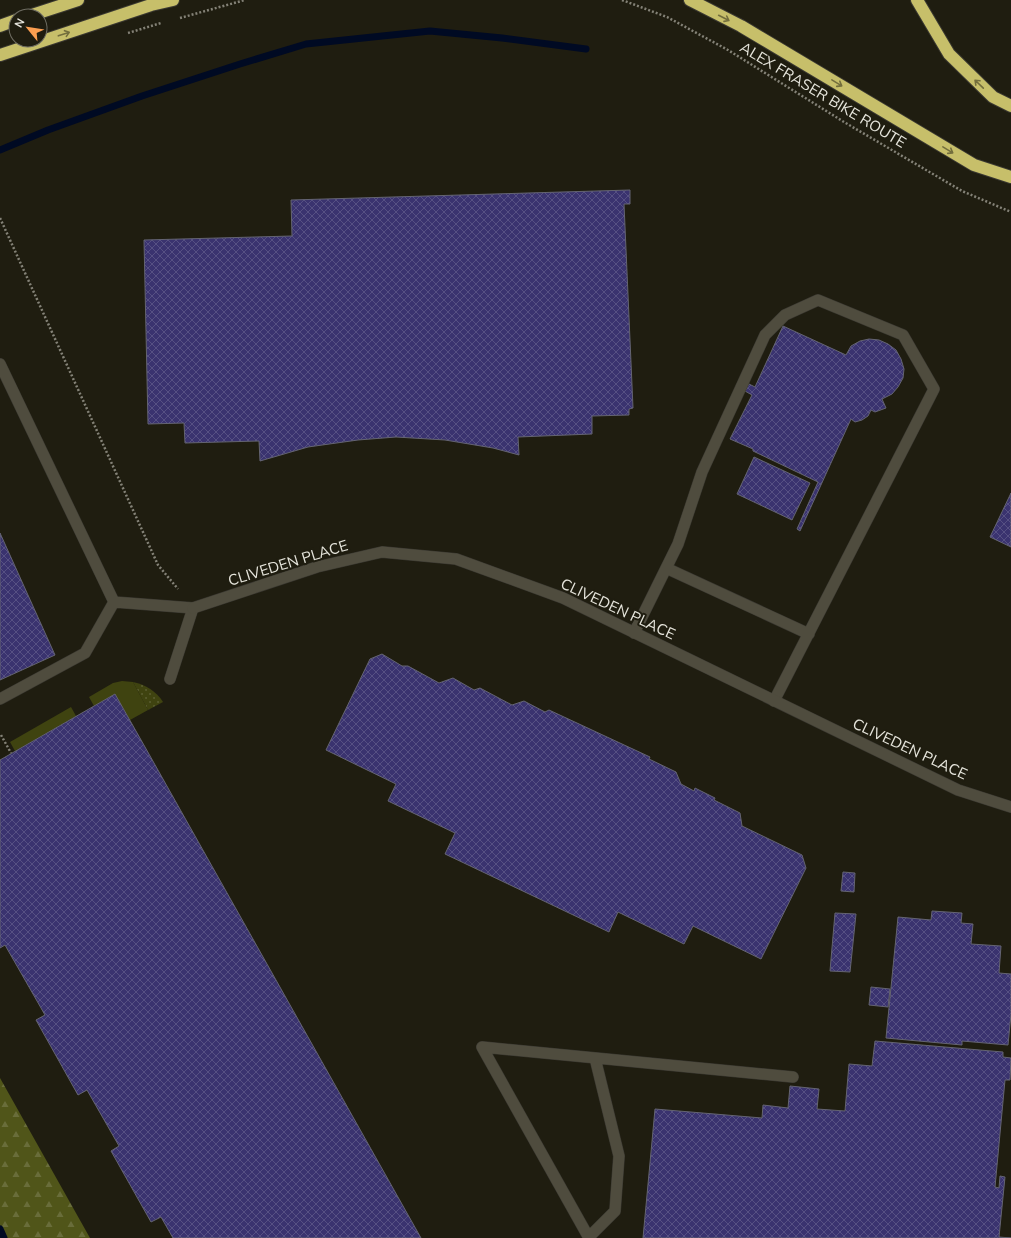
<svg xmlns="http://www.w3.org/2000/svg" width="1011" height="1238" font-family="Mulish,sans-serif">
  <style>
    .grass { fill: url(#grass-dots) }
    .forest { fill: url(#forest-firs) }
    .garden { fill: #3f4310 }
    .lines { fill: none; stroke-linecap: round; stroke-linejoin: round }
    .stream { stroke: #000a23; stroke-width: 7 }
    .building { fill: url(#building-cross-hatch); stroke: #646472 }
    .service-casing { stroke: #3a3831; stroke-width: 12 }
    .minor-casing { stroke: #3a3831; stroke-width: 12 }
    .motorway-casing { stroke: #3a3831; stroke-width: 14 }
    .path { stroke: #848277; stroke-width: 2.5; stroke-dasharray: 2 2; stroke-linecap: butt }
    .service { stroke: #4f4c3e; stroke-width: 11 }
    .minor { stroke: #4f4c3e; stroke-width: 11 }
    .motorway { stroke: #c7bf6a; stroke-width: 12 }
    .oneway { stroke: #736e3d }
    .labels { text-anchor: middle; stroke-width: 4; stroke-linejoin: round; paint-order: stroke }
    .street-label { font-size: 15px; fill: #e6e5dc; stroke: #1f1d10 }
  </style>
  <defs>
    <pattern id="grass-dots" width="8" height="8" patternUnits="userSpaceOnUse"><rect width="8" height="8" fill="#3f4310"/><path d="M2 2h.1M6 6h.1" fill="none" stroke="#5b5e32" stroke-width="1.8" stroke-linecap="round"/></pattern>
    <pattern id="forest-firs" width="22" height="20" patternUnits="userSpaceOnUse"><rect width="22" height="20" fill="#505519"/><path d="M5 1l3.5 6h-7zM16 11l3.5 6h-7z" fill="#696d3a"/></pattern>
    <pattern id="building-cross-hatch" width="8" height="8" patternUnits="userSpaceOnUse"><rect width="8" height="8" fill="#3a336f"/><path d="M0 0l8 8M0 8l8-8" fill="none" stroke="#565083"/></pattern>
  </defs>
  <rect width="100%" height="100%" fill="#1f1d10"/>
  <!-- grass -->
  <path class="grass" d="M133 682C146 685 156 691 163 702L148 710Z"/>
  <!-- forest -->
  <path class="forest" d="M0 1078 90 1238H0Z"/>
  <!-- garden -->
  <path class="garden" d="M122 681 133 682 148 710 130 720 115 694 94 706 89 697 113 683Z
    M71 707 76 716 15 751 10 742Z"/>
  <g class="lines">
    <!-- stream -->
    <path class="stream" d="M0 150 48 130 142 96 240 64 306 44 430 31 502 38 586 49
      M0 1229 4 1238"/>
  </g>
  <!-- building -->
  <path class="building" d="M630 190V204H624L633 408 629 409V415L592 416V434L518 437 519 455 493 448 445 440 396 437 358 440 308 447 260 461 259 441 185 443 184 423 148 424 144 240 292 236 291 200Z
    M783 326 846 355 851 346 860 341 869 339 879 340 888 344 896 350 901 359 904 369 903 378 898 387 892 394 882 399 886 408 875 412 871 410 868 416 862 420 855 422 851 419 800 531 797 529 818 482 753 451V449L730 439 752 395 745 391 749 384 755 387Z
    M754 457 810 483 792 520 737 494Z
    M1011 493V547L990 537Z
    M0 533 55 655 0 680Z
    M382 654 402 666H408L439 683 453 678 474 690 480 688 512 705 524 701 545 712 549 710 650 757 649 759 676 772 681 784 694 791 695 788 715 798 714 800 740 813 742 826 802 855 806 868 761 959 693 926 684 944 618 912 609 932 445 854 455 833 388 801 396 784 326 750 370 659Z
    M115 694 145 747 421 1238H173L161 1217 151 1222 111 1151 119 1146 87 1090 78 1095 36 1020 45 1015 5 945 0 948V760Z
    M843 872 855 873 854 892 841 891Z
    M932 911 962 913 961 923 973 924 971 944 1001 946 999 973 1011 974V1014L1008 1045 962 1041V1045L886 1038 898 917 931 920Z
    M835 913 856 914 850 972 830 971Z
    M871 987 890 989 888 1007 869 1005Z
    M875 1041 1003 1052V1057L1011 1058 1010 1080H1005L995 1187 999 1188 1000 1176 1005 1177 999 1237 1011 1238H643L655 1109 762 1118 763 1105 788 1108 790 1086 819 1089 817 1109 845 1111 849 1064 872 1066Z"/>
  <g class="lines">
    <defs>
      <path id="service" d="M0 364 114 602
        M666 568 809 634
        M114 602 193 608 170 679
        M634 633 678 544 702 472 765 335 785 315 818 300 903 335 934 389 774 701
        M0 699 85 653 114 602
        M589 1237 615 1211 619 1156 595 1058
        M589 1238 482 1047 793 1077"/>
      <path id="minor" d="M193 608 317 567 382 552 456 559 563 598 958 790 1011 807"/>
      <path id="motorway" d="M690 0 741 26 974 165 1011 177
        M917 0 949 54 993 97 1011 106
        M29 16 78 0
        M0 26 16 20
        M0 55 151 5 173 0"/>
    </defs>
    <!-- service casing -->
    <use href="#service" class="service-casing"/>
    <!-- minor casing -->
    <use href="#minor" class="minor-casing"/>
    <!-- motorway casing -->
    <use href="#motorway" class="motorway-casing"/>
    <!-- path -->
    <path class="path" d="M622 0 667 17 728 50 844 122 962 191 1011 212
      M180 18 245 0
      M128 33 161 23
      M0 218 158 565 178 589
      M1 735 11 753"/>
    <!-- service -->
    <use href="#service" class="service"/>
    <!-- minor -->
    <use href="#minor" class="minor"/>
    <!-- motorway -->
    <use href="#motorway" class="motorway"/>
  </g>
  <!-- one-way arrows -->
  <defs><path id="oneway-shaft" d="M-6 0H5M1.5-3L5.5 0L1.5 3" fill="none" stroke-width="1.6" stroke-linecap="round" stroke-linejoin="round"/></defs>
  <g class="oneway">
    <use href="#oneway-shaft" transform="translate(724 18) rotate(27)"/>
    <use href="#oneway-shaft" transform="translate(64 34) rotate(-18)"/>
    <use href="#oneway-shaft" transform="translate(837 83) rotate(31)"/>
    <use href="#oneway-shaft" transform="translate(979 84) rotate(-136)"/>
    <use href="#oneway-shaft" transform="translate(948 150) rotate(31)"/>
  </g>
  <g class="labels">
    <!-- street labels -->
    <g class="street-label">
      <text transform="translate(823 95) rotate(31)" y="5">ALEX FRASER BIKE ROUTE</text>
      <text transform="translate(288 563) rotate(-17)" y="5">CLIVEDEN PLACE</text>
      <text transform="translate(618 609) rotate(25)" y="5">CLIVEDEN PLACE</text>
      <text transform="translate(910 749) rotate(25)" y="5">CLIVEDEN PLACE</text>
    </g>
  </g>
  <!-- north arrow -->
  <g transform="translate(28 28) rotate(300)"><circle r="19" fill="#1f1d10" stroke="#6f6d62"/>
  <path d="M0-3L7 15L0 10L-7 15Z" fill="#fb9e50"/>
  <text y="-6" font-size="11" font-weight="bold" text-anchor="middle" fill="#e6e5dc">N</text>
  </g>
</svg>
